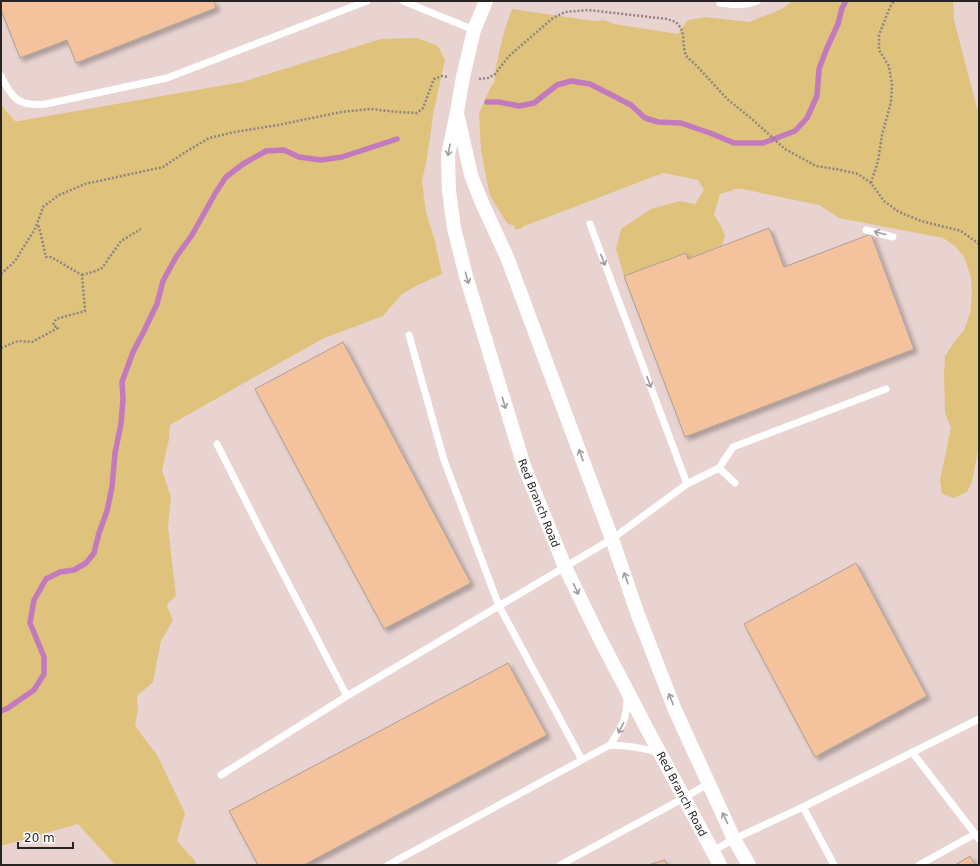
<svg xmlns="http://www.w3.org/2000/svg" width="980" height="866" font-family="'DejaVu Sans',sans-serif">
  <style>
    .built { fill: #e8d3d0 }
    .green { fill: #dfc37d }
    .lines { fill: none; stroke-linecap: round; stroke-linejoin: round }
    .stream { stroke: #c379bd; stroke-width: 5.5 }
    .building { fill: #f4c29c; stroke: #a9a09a; filter: url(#shadow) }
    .path { stroke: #8d8483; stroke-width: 2.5; stroke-dasharray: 2 2; stroke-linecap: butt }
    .lane { stroke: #fff; stroke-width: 7 }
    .street { stroke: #fff; stroke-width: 14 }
    .oneway { stroke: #9f9c9c }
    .labels { text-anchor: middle; stroke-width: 4; stroke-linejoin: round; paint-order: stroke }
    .street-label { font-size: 11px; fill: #292424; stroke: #fff }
  </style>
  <defs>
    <filter id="shadow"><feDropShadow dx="3.5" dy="3.5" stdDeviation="2" flood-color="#0004"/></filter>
  </defs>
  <rect width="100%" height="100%" fill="#ede0de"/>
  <!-- built -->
  <path class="built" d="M1 1H979V865H1Z"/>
  <!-- green -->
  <path class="green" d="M792 1H953L954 20 979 116V445L972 482 967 492 954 498 942 494 940 480 951 428 945 413 944 374 945 356 955 341 964 330 970 314 972 294 971 277 964 257 955 246 943 238 839 218 819 205 742 189H736L720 194 714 215 721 226 725 236 722 246 688 259 686 253 624 276 616 249 621 229 651 209 680 201 695 204 704 190 698 180 663 173 522 227V228L516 230 514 226 507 223 490 196 481 150 479 113 491 86 494 83C496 61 504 29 512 9L594 21 604 20 614 24 678 34 688 20 705 17 749 22 782 9Z
    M417 38 438 46 445 60 434 110 427 158 422 181 426 212 435 241 442 274 414 287 402 294 383 316 322 339 170 425 169 439 162 470 171 497 168 527 176 596 168 603 167 606 173 620 161 641 153 682 137 696 138 709 135 726 157 755 185 813 177 841 195 861 197 865H115L78 824 1 846V105L15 121H19L242 82 381 39Z"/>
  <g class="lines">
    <!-- stream -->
    <path class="stream" d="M487 102H499L519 106 534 103 557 85 571 81 590 84 631 105 645 118 658 122 681 123 710 133 734 143H763L795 131 807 118 817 96 819 69 827 48 838 24 842 8 846 1
      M1 711 8 708 34 690 44 674V657L30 623 34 600 46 579 60 572 74 570 86 563 94 553 99 533 107 511 112 487 115 453 121 424 123 399 122 382 133 352 144 331 157 304 163 281 176 257 192 235 216 192 226 177 243 164 266 151 284 150 299 157 321 160 342 157 397 139"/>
  </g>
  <!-- building -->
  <path class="building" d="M1 1H214L216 8 76 63 67 40 20 58 1 10Z
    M769 228 784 267 871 234 914 349 685 437 624 276 686 253 688 259Z
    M343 342 471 583 384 629 318 507 255 389Z
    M856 563 927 696 815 757 744 624Z
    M508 663 547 735 304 865H258L229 811Z
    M970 856 975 865H955Z
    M665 860 667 865H648Z"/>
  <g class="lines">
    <!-- path -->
    <path class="path" d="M479 79 488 78 495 74 509 56 553 18 565 12 588 10 667 19 676 22 681 28 683 35 684 48 686 56 696 65 727 99 752 119 785 149 816 166 841 170 858 174 871 183 884 201 899 212 921 221 961 231 979 244
      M871 183 878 161 882 135 891 102 892 85 889 66 879 50V35L890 7 894 1
      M1 274 15 261 36 227 43 207 59 195 85 184 163 167 184 153 209 138 235 132 278 125 341 112 370 109 398 112 417 113 423 108 434 79 442 76 448 77
      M82 275 96 271 102 268 121 241 141 229
      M1 348 18 341 32 342 58 328 53 325 56 319 85 311 82 275 51 257H46L41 235 38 224"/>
    <!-- lane -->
    <path class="lane" d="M403 1 474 30
      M720 3C733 5 745 6 757 1
      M1 76C12 99 19 107 46 104L167 78 367 1
      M590 224 687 484
      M866 230 893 237
      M217 444 264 537 347 696
      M719 468 733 447 886 389
      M627 696C627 720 622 726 610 745 627 746 642 747 659 753
      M912 752 979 839
      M582 760 610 745
      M221 775 347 696 612 539 687 484 719 468 735 483
      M803 807 834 865
      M713 851 734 839 803 807 979 719
      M388 865 582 760 499 606 444 460 409 335
      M560 865 684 798 709 783
      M919 865 975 834"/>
    <!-- street -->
    <path class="street" d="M486 1 474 30 463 77 457 112 448 155 449 191 454 228 466 276 524 466 565 567 599 637 646 727 720 865
      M458 117 471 175 482 203 507 257 612 539 638 615 675 710 734 839 749 865"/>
  </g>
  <!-- one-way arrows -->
  <defs><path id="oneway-shaft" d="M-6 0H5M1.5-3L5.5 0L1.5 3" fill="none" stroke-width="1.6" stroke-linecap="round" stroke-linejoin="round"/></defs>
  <g class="oneway">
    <use href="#oneway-shaft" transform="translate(449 150) rotate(100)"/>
    <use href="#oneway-shaft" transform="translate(880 233) rotate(-165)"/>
    <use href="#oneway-shaft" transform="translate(603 260) rotate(69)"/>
    <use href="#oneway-shaft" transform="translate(467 278) rotate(74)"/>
    <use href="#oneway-shaft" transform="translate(649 382) rotate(69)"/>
    <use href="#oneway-shaft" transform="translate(504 403) rotate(73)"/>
    <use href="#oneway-shaft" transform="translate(581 455) rotate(-110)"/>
    <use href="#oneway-shaft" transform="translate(626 578) rotate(-109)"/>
    <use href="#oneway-shaft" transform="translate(576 589) rotate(64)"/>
    <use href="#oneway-shaft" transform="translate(671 699) rotate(-111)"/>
    <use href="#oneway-shaft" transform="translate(621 728) rotate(117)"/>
    <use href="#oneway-shaft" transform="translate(725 818) rotate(-115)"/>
  </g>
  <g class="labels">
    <!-- street labels -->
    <g class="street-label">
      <text transform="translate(539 503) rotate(68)" y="4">Red Branch Road</text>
      <text transform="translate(682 794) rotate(62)" y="4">Red Branch Road</text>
    </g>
  </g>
  <!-- border -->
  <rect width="980" height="866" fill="none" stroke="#292424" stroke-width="4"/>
  <!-- scale -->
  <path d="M18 842v6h55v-6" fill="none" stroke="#292424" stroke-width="2"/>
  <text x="24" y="842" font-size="12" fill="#292424" stroke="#ffffff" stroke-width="3" paint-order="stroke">20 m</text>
</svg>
